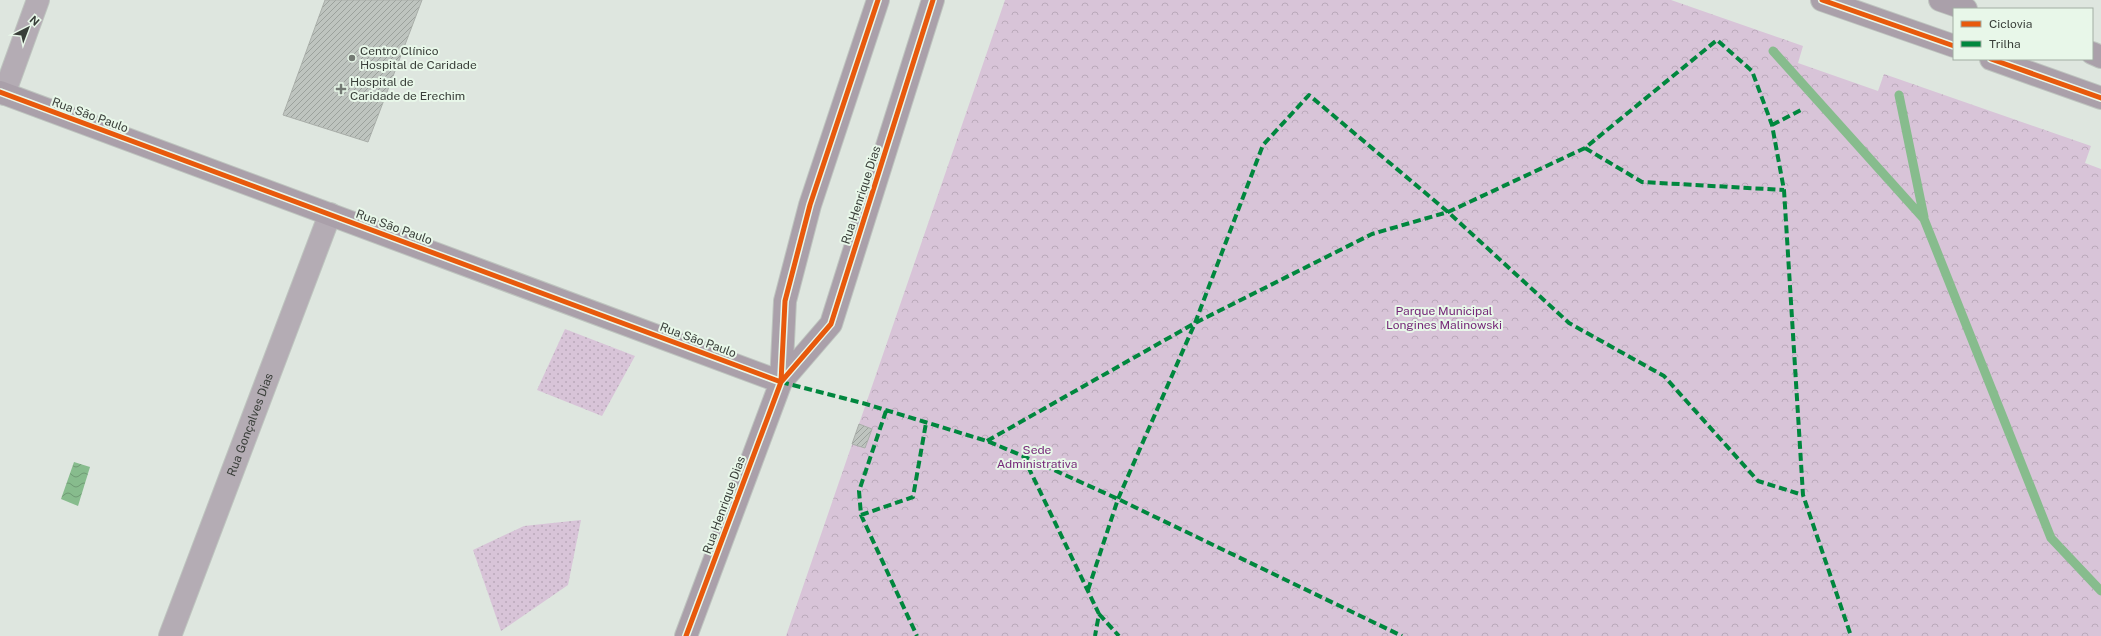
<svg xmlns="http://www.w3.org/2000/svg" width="2101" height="636" font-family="'Public Sans',sans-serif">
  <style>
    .grass { fill: url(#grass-dots) }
    .forest { fill: url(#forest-crowns) }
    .water { fill: url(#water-waves) }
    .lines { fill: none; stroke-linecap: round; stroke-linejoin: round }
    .stream { stroke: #87bc8d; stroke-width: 9 }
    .building { fill: url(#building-hatch); stroke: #a9aea9 }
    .street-casing { stroke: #bec4bf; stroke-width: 24 }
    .secondary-casing { stroke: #bec4bf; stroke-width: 24 }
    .street { stroke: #b4acb4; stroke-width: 22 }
    .secondary { stroke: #aaa0aa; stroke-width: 22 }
    .quiet { stroke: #00873e; stroke-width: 4; stroke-dasharray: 8 4; stroke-linecap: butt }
    .cycleway-casing { stroke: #e8f7e9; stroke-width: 8 }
    .cycleway { stroke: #e8590c; stroke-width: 5 }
    .poi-dot { fill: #737973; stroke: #e8f7e9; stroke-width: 1.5 }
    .labels { text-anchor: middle; stroke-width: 4; stroke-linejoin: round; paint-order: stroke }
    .poi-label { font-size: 12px; fill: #393e39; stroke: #e8f7e9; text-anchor: start }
    .street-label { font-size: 12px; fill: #393e39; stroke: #e8f7e9 }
    .park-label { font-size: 12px; fill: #762979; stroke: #e8f7e9 }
  </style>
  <defs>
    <pattern id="grass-dots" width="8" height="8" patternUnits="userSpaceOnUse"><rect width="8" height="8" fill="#d8c4d8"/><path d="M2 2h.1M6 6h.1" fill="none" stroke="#baa9ba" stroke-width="1.8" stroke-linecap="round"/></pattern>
    <pattern id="forest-crowns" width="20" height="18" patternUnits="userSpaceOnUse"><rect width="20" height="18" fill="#d8c4d8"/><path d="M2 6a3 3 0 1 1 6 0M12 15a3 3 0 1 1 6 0" fill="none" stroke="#baa9ba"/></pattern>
    <pattern id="water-waves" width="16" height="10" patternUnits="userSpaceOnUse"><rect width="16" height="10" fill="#87bc8d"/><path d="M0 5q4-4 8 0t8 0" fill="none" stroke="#6f9a74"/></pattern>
    <pattern id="building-hatch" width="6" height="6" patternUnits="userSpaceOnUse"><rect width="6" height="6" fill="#bec4bf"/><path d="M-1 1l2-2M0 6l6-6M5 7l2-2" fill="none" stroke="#9ba19c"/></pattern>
  </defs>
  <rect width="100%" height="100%" fill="#dee6df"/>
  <!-- grass -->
  <path class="grass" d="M565 329 635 356 602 416 537 390Z
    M581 520 568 585 501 631 473 550 524 526Z"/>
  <!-- forest -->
  <path class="forest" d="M1005 0H1671L1803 46 1798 63 1878 91 1884 74 2091 146 2085 163 2101 169V636H786Z"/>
  <!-- water -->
  <path class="water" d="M74 462 90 467 78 506 61 499Z"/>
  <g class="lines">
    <!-- stream -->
    <path class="stream" d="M1773 51 1924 219 2051 538 2101 591
      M1899 95 1924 217"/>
  </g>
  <!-- building -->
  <path class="building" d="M325 0H422L368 142 283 115Z
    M859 424 872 429 865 448 852 444Z"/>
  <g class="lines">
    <defs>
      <g id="street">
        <path d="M4 94 38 0"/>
        <path id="s1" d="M170 636 330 214"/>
      </g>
      <path id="secondary" d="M1822 0 1954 46
        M1940 0 1966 9
        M2092 53 2101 57
        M1991 59 2101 98
        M0 92 781 382
        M781 382 831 324 933 0
        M686 636 781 382 785 301 810 205 878 0"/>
    </defs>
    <!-- street casing -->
    <use href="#street" class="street-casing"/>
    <!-- secondary casing -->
    <use href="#secondary" class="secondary-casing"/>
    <!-- street -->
    <use href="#street" class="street"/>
    <!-- secondary -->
    <use href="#secondary" class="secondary"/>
    <!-- quiet -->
    <path class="quiet" d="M1772 125 1803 109
      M1585 148 1642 182 1784 190
      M781 382 866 404 987 441 1023 456 1118 499 1402 636
      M886 411 859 491 861 515 917 636
      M987 441 1195 323 1372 234 1448 212 1585 148 1717 40 1752 71 1772 125 1784 190 1803 495 1851 636
      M1023 456 1099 614 1095 636
      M861 515 913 497 926 423
      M1088 590 1118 499 1195 323 1263 145 1309 95 1448 212 1569 323 1664 376 1758 481 1803 495
      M1099 614 1119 636"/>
    <defs>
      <path id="cycleway" d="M1822 0 1954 46
        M1991 59 2101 98
        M0 92 781 382
        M781 382 831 324 933 0
        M686 636 781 382 785 301 810 205 878 0"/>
    </defs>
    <!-- cycleway casing -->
    <use href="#cycleway" class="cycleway-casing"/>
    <!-- cycleway -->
    <use href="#cycleway" class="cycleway"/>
  </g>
  <!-- markers -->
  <g class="poi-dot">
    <circle cx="352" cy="58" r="4"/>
    <path d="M339 83h4v4h4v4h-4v4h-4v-4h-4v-4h4z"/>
  </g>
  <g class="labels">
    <!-- poi labels -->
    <g class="poi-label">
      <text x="360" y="55">Centro Clínico<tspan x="360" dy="14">Hospital de Caridade</tspan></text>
      <text x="350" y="86">Hospital de<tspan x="350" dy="14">Caridade de Erechim</tspan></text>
    </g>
    <!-- street labels -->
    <g class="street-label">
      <text transform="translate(90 115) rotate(20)" y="4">Rua São Paulo</text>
      <text transform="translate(861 195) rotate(-72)" y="4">Rua Henrique Dias</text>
      <text transform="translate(394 227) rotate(20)" y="4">Rua São Paulo</text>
      <text transform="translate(698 340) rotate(20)" y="4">Rua São Paulo</text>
      <text dy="4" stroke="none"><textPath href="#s1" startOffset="226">Rua Gonçalves Dias</textPath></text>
      <text transform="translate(724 505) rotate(-70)" y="4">Rua Henrique Dias</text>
    </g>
    <!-- park labels -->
    <g class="park-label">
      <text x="1444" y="315">Parque Municipal<tspan x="1444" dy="14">Longines Malinowski</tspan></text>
      <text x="1037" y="454">Sede<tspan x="1037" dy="14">Administrativa</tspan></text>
    </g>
  </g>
  <!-- legend -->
  <rect x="1953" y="8" width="140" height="52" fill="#e8f7e9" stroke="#a2ada3"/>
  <rect x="1961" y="21" width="20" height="6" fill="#e8590c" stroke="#a2ada3"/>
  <text x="1989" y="28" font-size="12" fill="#393e39">Ciclovia</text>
  <rect x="1961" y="41" width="20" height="6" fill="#00873e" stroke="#a2ada3"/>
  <text x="1989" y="48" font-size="12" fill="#393e39">Trilha</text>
  <!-- north arrow -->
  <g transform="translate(28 28) rotate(42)" stroke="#e8f7e9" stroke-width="3" paint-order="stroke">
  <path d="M0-3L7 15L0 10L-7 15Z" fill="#393e39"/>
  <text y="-6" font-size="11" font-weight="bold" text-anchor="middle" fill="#393e39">N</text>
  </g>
</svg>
